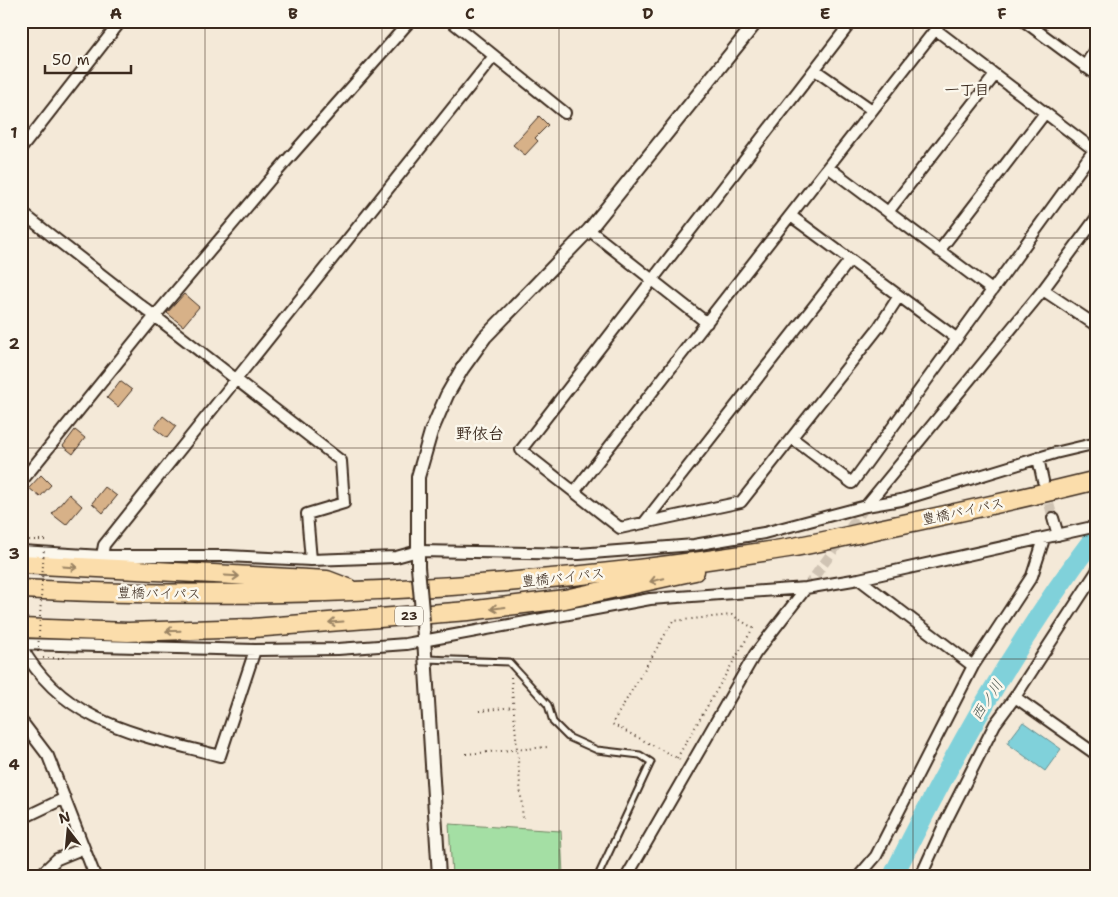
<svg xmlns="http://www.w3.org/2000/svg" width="1118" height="897" font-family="'Shantell Sans','Klee One',sans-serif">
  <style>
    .green { fill: #a4dfa4; stroke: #708461 }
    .water { fill: #80d1da; stroke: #648e8f }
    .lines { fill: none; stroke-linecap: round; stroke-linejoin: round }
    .river { stroke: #80d1da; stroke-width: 20 }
    .building { fill: #d7b188; stroke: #3b2a1e }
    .minor-tunnel { stroke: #cfc3b3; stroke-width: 10; stroke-dasharray: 10 5; stroke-linecap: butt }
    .service-casing { stroke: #3b2a1e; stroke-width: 9 }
    .minor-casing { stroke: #3b2a1e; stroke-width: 14 }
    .tertiary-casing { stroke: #3b2a1e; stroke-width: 16 }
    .trunk-casing { stroke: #3b2a1e; stroke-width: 21 }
    .path { stroke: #3b2a1e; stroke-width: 2; stroke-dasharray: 1 4; stroke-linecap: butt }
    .service { stroke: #fbf7ec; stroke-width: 5 }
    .minor { stroke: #fbf7ec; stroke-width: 10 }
    .tertiary { stroke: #fbf7ec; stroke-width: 12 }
    .trunk { stroke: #fbddab; stroke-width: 18 }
    .tertiary-bridge-casing { stroke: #3b2a1e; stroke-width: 16; stroke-linecap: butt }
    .path-bridge { stroke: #3b2a1e; stroke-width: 2; stroke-dasharray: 1 4; stroke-linecap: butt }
    .tertiary-bridge { stroke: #fbf7ec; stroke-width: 12 }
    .oneway { stroke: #9b8464 }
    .grid { fill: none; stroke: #3b2a1e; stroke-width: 1; stroke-opacity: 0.55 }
    .labels { text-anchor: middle; stroke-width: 5; stroke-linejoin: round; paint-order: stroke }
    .shield { fill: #fbf7ec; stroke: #75685c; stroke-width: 1 }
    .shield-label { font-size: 12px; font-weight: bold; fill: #3b2a1e }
    .street-label { font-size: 14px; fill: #3b2a1e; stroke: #fbf7ec }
    .neighbourhood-label { font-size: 15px; font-weight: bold; fill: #3b2a1e; stroke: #fbf7ec }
    .water-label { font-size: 15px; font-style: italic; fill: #505c56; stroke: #fbf7ec }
    .quarter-label { font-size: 16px; font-weight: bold; fill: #3b2a1e; stroke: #fbf7ec }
    .neatline { fill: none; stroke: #3b2a1e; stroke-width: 2 }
    .grid-label { font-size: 16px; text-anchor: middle; font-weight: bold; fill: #3b2a1e }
  </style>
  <rect width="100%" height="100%" fill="#f4e9d8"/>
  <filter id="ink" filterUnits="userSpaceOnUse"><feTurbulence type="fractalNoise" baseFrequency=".02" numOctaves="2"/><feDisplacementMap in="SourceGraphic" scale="10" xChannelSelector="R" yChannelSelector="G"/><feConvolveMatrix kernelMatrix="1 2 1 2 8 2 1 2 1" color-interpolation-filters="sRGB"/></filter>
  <g filter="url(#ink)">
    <!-- green -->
    <path class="green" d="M449 824 561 831 563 876H452Z"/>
    <!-- water -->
    <path class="water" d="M1023 722 1061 749 1045 771 1007 743Z"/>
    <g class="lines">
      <!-- river -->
      <path class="river" d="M893 876C952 757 1016 640 1097 534"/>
    </g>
    <!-- building -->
    <path class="building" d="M539 116 548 125 535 138 538 141 525 155 513 145Z
      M184 294 199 307 183 326 167 313Z
      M120 381 132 390 118 407 107 398Z
      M163 416 176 426 167 438 154 428Z
      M75 430 85 438 73 454 63 446Z
      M41 475 51 485 40 497 29 488Z
      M105 487 117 496 103 513 92 503Z
      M69 494 82 506 66 525 52 514Z"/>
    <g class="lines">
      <!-- minor-tunnel -->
      <path class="minor-tunnel" d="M1045 489 1053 518
        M806 588 866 506"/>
      <defs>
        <path id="service" d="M426 659 509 662 548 705 553 722 568 737 597 750 640 755 651 762 598 876"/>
        <path id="minor" d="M451 21 565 113
          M852 21 521 450 620 528 741 502 879 327 899 296
          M1024 21 1097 75
          M935 29 1094 150
          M1085 67 1097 45
          M815 70 872 110
          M21 149 121 21
          M828 167 992 290
          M21 212 341 461 344 503 307 514 311 560
          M888 212 995 75
          M791 216 956 338
          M589 230 707 323
          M939 251 1045 113
          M1043 290 1097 326
          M792 438 852 483 1097 146
          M1038 458 1043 481
          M21 482 155 316 274 175 410 21
          M574 492 942 21
          M866 506 1043 290 1097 217
          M1053 518 1058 535
          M644 523 850 260
          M21 551 102 556H227L311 560 396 557 418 551 579 554 694 545 764 533 866 506 901 500 1055 453 1097 443
          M102 556 104 545 494 56
          M859 579 973 666
          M21 644 255 650 338 649 406 644 650 599 806 588 859 579 1097 526
          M21 646C64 725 141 735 220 756L255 650
          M1015 697 1097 755
          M21 724 23 723 48 756 95 876
          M21 819 65 798
          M39 876 57 859 84 848
          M627 876 755 654 806 588
          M859 876 876 856 973 666 1032 576 1044 539
          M921 876 945 823 995 724 1015 697 1097 571"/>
        <path id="tertiary" d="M418 567V477L431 432 447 395 462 369 485 337 589 230 757 21
          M423 622 439 876"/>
        <path id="trunk" d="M21 564 327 580 348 588
          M21 589C278 602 534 589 788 548 818 543 848 536 879 529 952 514 1024 498 1097 480
          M21 628 128 632 253 628 468 611 565 599 695 571"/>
      </defs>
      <!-- service casing -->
      <use href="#service" class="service-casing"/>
      <!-- minor casing -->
      <use href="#minor" class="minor-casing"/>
      <!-- tertiary casing -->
      <use href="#tertiary" class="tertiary-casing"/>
      <!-- trunk casing -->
      <use href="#trunk" class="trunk-casing"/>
      <!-- path -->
      <path class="path" d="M29 540H45
        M43 658H63V656
        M511 677 523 820
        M479 711 513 707
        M466 754 548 747
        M677 758 753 628 732 615 673 621 612 724 677 758 682 761"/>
      <!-- service -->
      <use href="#service" class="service"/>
      <!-- minor -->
      <use href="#minor" class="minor"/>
      <!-- tertiary -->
      <use href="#tertiary" class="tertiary"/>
      <!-- trunk -->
      <use href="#trunk" class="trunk"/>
      <defs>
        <path id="tertiary-bridge" d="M418 567 423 622"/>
      </defs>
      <!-- tertiary-bridge casing -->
      <use href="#tertiary-bridge" class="tertiary-bridge-casing"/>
      <!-- path-bridge -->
      <path class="path-bridge" d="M38 652 44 547"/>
      <!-- tertiary-bridge -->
      <use href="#tertiary-bridge" class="tertiary-bridge"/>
    </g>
    <!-- one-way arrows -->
    <defs><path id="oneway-shaft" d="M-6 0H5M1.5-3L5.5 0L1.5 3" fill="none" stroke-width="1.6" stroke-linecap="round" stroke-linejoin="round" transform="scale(1.25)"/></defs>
    <g class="oneway">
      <use href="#oneway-shaft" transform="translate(70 567) rotate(4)"/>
      <use href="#oneway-shaft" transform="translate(232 576) rotate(3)"/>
      <use href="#oneway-shaft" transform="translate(657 580) rotate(166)"/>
      <use href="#oneway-shaft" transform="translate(498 608) rotate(173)"/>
      <use href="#oneway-shaft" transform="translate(336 622) rotate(176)"/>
      <use href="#oneway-shaft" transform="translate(173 631) rotate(178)"/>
    </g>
  </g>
  <!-- grid -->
  <path class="grid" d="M205 21V876M382 21V876M559 21V876M736 21V876M913 21V876M21 238H1097M21 448H1097M21 659H1097"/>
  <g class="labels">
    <!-- shield labels -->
    <rect class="shield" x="395" y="606.5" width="28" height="19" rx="4"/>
    <g class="shield-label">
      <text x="409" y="620">23</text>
    </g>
    <!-- street labels -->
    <g class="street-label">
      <text transform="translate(963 511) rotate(-12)" y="5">豊橋バイパス</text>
      <text transform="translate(563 577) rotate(-6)" y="5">豊橋バイパス</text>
      <text transform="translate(159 593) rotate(1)" y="5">豊橋バイパス</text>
    </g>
    <!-- neighbourhood labels -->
    <g class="neighbourhood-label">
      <text x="967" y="95">一丁目</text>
    </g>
    <!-- water labels -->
    <g class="water-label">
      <text transform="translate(987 700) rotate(-57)" y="5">西ノ川</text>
    </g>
    <!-- quarter labels -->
    <g class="quarter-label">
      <text x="480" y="439">野依台</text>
    </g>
  </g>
  <!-- margin -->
  <rect width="1118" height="897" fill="none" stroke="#fbf7ec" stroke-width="55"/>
  <!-- north arrow -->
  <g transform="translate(68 830) rotate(344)" stroke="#fbf7ec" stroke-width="4" paint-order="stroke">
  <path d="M0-4L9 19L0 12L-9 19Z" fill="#3b2a1e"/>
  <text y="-8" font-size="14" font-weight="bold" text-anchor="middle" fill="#3b2a1e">N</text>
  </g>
  <!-- scale -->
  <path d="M45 65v8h86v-8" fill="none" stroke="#3b2a1e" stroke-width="2.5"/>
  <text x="52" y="65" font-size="15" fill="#3b2a1e" stroke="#fbf7ec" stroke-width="4" paint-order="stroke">50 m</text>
  <rect x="28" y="28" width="1062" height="842" class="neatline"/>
  <g class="grid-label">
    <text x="116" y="19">A</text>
    <text x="293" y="19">B</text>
    <text x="470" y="19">C</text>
    <text x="648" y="19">D</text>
    <text x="825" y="19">E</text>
    <text x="1002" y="19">F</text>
    <text x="14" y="138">1</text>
    <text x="14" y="349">2</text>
    <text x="14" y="559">3</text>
    <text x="14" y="770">4</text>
  </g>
</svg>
